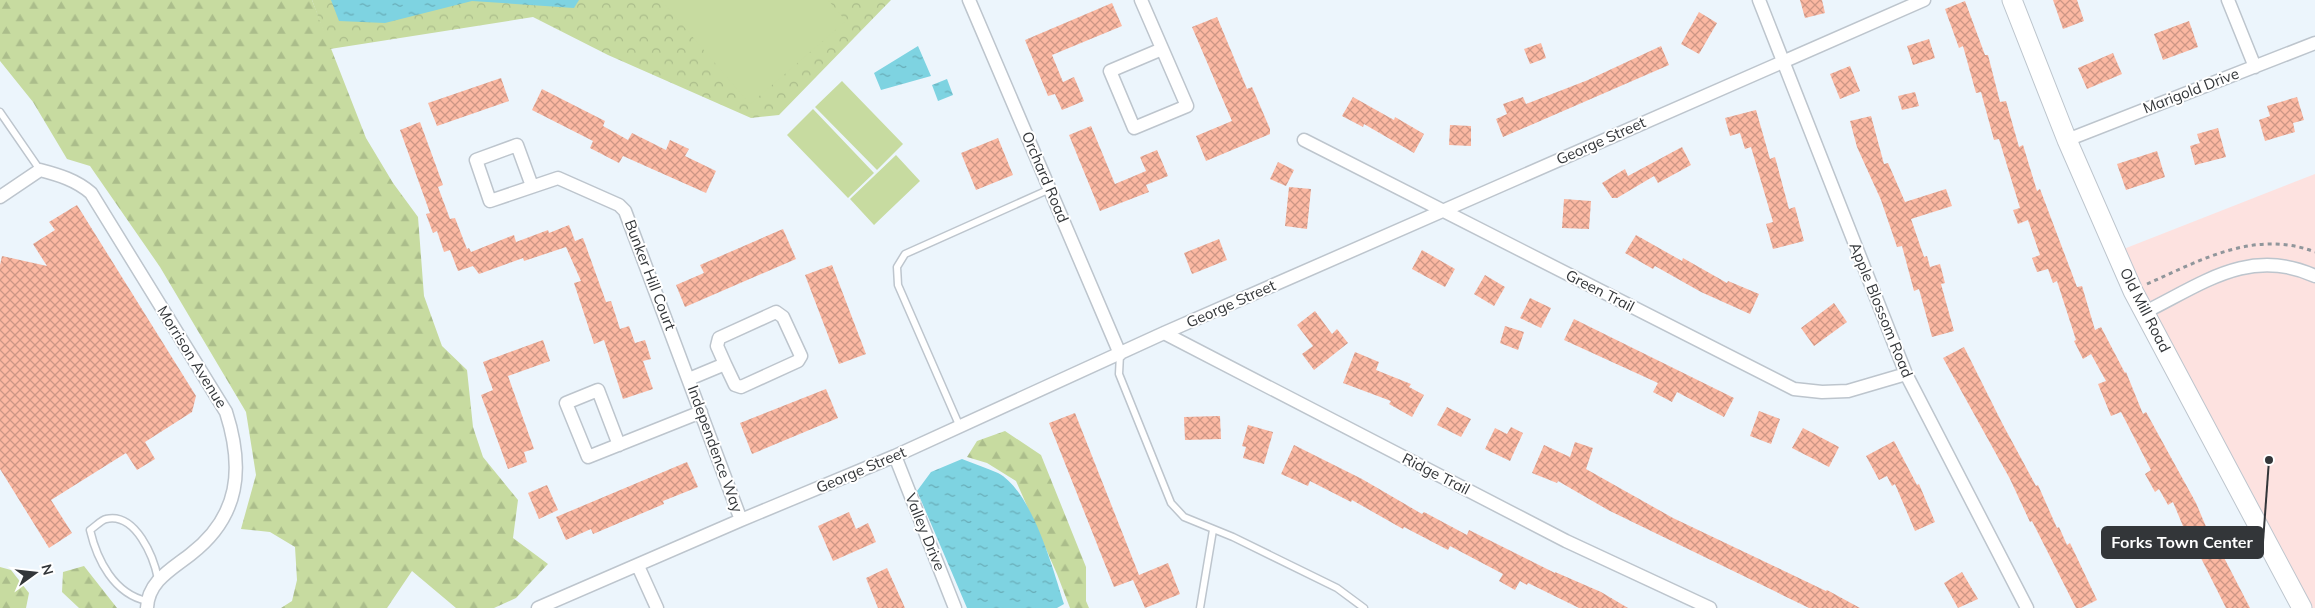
<svg xmlns="http://www.w3.org/2000/svg" width="2315" height="608" font-family="Mulish,sans-serif">
  <style>
    .commercial { fill: #fde2e0 }
    .forest { fill: url(#forest-firs) }
    .park { fill: url(#park-crowns) }
    .garden { fill: #c7dba0 }
    .water { fill: url(#water-ripples) }
    .building { fill: url(#building-cross-hatch) }
    .lines { fill: none; stroke-linecap: round; stroke-linejoin: round }
    .lane-casing { stroke: #bdc5cd; stroke-width: 9 }
    .street-casing { stroke: #bdc5cd; stroke-width: 15 }
    .secondary-casing { stroke: #bdc5cd; stroke-width: 21 }
    .path { stroke: #90969b; stroke-width: 3; stroke-dasharray: 4 4; stroke-linecap: butt }
    .lane { stroke: #fff; stroke-width: 6 }
    .street { stroke: #fff; stroke-width: 12 }
    .secondary { stroke: #fff; stroke-width: 19 }
    .labels { text-anchor: middle; stroke-width: 4; stroke-linejoin: round; paint-order: stroke }
    .street-label { font-size: 15px; fill: #333639; stroke: #fff }
    .leader { fill: none; stroke: #333639; stroke-width: 2 }
    .callout-dot { fill: #333639; stroke: #fff; stroke-width: 2 }
    .callout { fill: #333639; stroke: #333639; stroke-width: 2 }
    .callout-label { font-size: 16px; text-anchor: middle; font-weight: bold; fill: #fff }
  </style>
  <defs>
    <pattern id="forest-firs" width="22" height="20" patternUnits="userSpaceOnUse" patternTransform="scale(1.25)"><rect width="22" height="20" fill="#c7dba0"/><path d="M5 1l3.5 6h-7zM16 11l3.5 6h-7z" fill="#abbd8b"/></pattern>
    <pattern id="park-crowns" width="20" height="18" patternUnits="userSpaceOnUse" patternTransform="scale(1.25)"><rect width="20" height="18" fill="#c7dba0"/><path d="M2 6a3 3 0 1 1 6 0M12 15a3 3 0 1 1 6 0" fill="none" stroke="#abbd8b"/></pattern>
    <pattern id="water-ripples" width="26" height="14" patternUnits="userSpaceOnUse" patternTransform="scale(1.25)"><rect width="26" height="14" fill="#7ed3e1"/><path d="M2 4q2-2 4 0t4 0M15 11q2-2 4 0t4 0" fill="none" stroke="#68acb7"/></pattern>
    <pattern id="building-cross-hatch" width="8" height="8" patternUnits="userSpaceOnUse" patternTransform="scale(1.25)"><rect width="8" height="8" fill="#fbb8a2"/><path d="M0 0l8 8M0 8l8-8" fill="none" stroke="#cc9685"/></pattern>
  </defs>
  <rect width="100%" height="100%" fill="#ecf5fc"/>
  <!-- commercial -->
  <path class="commercial" d="M2315 174V608H2302L2116 252Z"/>
  <!-- forest -->
  <path class="forest" d="M0 0H312L366 138 393 183 418 217 424 296 442 346 467 370 473 427 483 457 518 500 513 538 548 564 516 598 494 608H456L412 571 387 608H281L292 601 297 580 295 547 270 532 241 529 256 475 246 412 160 267 90 166 67 159 33 102 0 61Z
    M1005 431 1041 455 1086 567V601L1089 608H1070L1057 574 1016 481 987 463 967 457 977 441Z
    M84 566 117 608H79L62 592 63 572Z
    M0 567 11 570 29 593 26 608H0Z"/>
  <!-- park -->
  <path class="park" d="M312 0H891L779 115 751 118 608 55 533 17 330 49Z"/>
  <!-- garden -->
  <path class="garden" d="M661 0H828L846 21 750 104Z
    M842 81 903 144 877 170 815 107Z
    M813 109 874 173 848 198 787 135Z
    M896 155 920 181 874 225 850 199Z"/>
  <!-- water -->
  <path class="water" d="M331 0H579L574 8 472 1 385 23 339 21Z
    M918 46 931 76 881 90 874 73Z
    M947 79 953 95 938 101 932 85Z
    M962 459C974 464 987 468 998 473 1032 491 1053 569 1064 604L1057 608H967L917 491 931 472Z"/>
  <!-- building -->
  <path class="building" d="M1800 0H1822L1825 13 1805 18Z
    M2053 0H2077L2084 21 2063 29Z
    M1965 1 1985 55H1988L2000 102 2006 101 2019 147 2023 145 2037 191 2040 189 2077 287 2082 286 2095 330 2101 327 2125 373 2126 372 2143 414 2146 412 2196 503 2215 548 2218 546 2250 608H2226L2193 542 2190 543 2173 502 2168 505 2159 489 2155 492 2145 474 2151 470 2121 412 2111 416 2098 384 2106 381 2091 354 2083 359 2074 341 2076 340 2057 281 2053 283 2048 269 2037 272 2032 258 2040 255 2028 220 2018 224 2013 210 2020 208 1999 139 1994 140 1981 92 1976 93 1963 46 1959 48 1945 9Z
    M1112 3 1122 26 1052 55 1063 82 1074 77 1084 101 1062 110 1055 94 1048 96 1025 40Z
    M1699 12 1717 23 1699 54 1681 44Z
    M1217 17 1247 89 1252 87 1270 129V134L1206 161 1196 136 1232 121 1192 27Z
    M2189 21 2198 47 2163 60 2154 34Z
    M1929 39 1935 58 1913 65 1907 46Z
    M1541 43 1546 58 1530 64 1524 49Z
    M1661 46 1669 65 1503 137 1496 119 1507 114 1503 104 1523 97 1526 104 1588 80Z
    M2113 53 2122 74 2087 89 2078 68Z
    M1850 66 1860 91 1840 99 1830 74Z
    M501 78 509 101 437 126 428 103Z
    M542 89 605 121 603 126 628 140 632 133 666 150 670 140 689 149 685 156 716 171 706 193 623 156 619 163 590 148 593 141 532 110Z
    M1915 92 1919 106 1902 110 1898 96Z
    M1353 97 1394 120 1395 117 1424 134 1414 153 1364 124 1363 127 1342 116Z
    M2297 97 2304 120 2293 123 2295 132 2265 141 2259 120 2270 116 2267 106Z
    M1756 110 1770 159 1775 157 1789 209 1795 207 1804 241 1773 249 1766 224 1773 222 1751 147 1745 149 1740 133 1730 136 1725 118Z
    M1871 116 1884 164 1888 163 1905 202 1946 189 1952 206 1911 219 1924 257 1927 256 1930 267 1940 264 1945 283 1941 284 1954 331 1932 337 1919 289 1914 291 1902 246 1897 247 1881 200 1857 147 1850 121Z
    M420 122 443 185 438 187 450 219 455 218 467 249 469 248 471 252 514 235 516 242 548 230 549 233 569 225 575 241 583 238 606 302 611 301 620 329 629 326 635 343 645 340 651 359 643 361 653 389 623 399 604 340 594 344 574 283 581 281 566 247 524 261 523 258 479 274 473 266 458 271 450 250 444 252 437 231 433 233 426 214 430 213 400 130Z
    M1450 125 1471 126V146L1449 145Z
    M1091 126 1115 184 1146 171 1140 157 1157 150 1168 176 1146 185 1149 192 1100 211 1069 135Z
    M2218 128 2226 157 2195 165 2190 146 2200 143 2197 134Z
    M998 138 1013 175 976 190 961 153Z
    M1682 147 1691 165 1658 183 1654 176 1617 198H1612L1602 183 1625 169 1628 176Z
    M2157 151 2165 177 2126 190 2117 164Z
    M1278 162 1294 170 1286 186 1270 179Z
    M1289 187 1311 189 1307 229 1285 226Z
    M1564 199 1591 201 1589 229 1562 228Z
    M77 205 196 396 192 412 145 442 155 459 137 470 126 453 51 500 72 533 49 548 0 469V265L2 256 47 266 33 244 55 230 49 222Z
    M783 229 796 259 685 307 676 285 704 273 700 265Z
    M1636 235 1682 261 1683 258 1727 283 1728 281 1759 294 1750 314 1701 292 1655 266 1653 269 1625 253Z
    M1219 239 1227 260 1192 274 1184 253Z
    M1422 250 1455 269 1445 287 1412 269Z
    M832 265 866 354 839 364 805 275Z
    M1485 275 1505 287 1494 306 1474 294Z
    M1530 298 1551 308 1541 328 1520 318Z
    M1834 303 1847 322 1814 346 1801 328Z
    M1315 311 1332 334 1337 329 1348 343 1314 370 1302 354 1313 346 1297 325Z
    M1574 319 1734 398 1724 417 1677 392 1672 402 1653 392 1658 383 1564 340Z
    M1505 326 1524 332 1518 350 1500 343Z
    M543 340 550 361 508 376 534 449 524 452 527 462 508 469 481 395 493 390 483 362Z
    M1964 347 2002 423 2036 486 2038 485 2057 528 2059 527 2067 545 2070 543 2097 600 2081 608H2076L2032 521 2030 522 2010 479 1943 358Z
    M1355 352 1379 362 1376 370 1411 384 1409 387 1424 395 1412 417 1389 404 1391 401 1343 383Z
    M826 389 838 418 752 454 740 423Z
    M1447 407 1471 419 1461 437 1437 425Z
    M1759 411 1780 419 1771 444 1750 436Z
    M1075 413 1139 575 1168 563 1180 594 1145 608 1133 580 1114 587 1049 423Z
    M1220 416 1221 439 1185 440 1184 417Z
    M1248 425 1273 432 1264 464 1243 458 1246 447 1242 446Z
    M1511 427 1523 433 1510 461 1485 449 1495 428 1507 434Z
    M1803 428 1839 447 1829 467 1792 448Z
    M1894 441 1917 485 1919 484 1935 522 1915 531 1895 484 1892 486 1887 476 1879 480 1866 456Z
    M1575 442 1593 448 1586 469 1673 518 1826 591 1827 590 1860 608H1809L1608 510 1558 481 1557 483 1532 473 1544 445 1570 457Z
    M1294 445 1362 479 1422 514 1424 512 1467 535 1469 530 1555 573V572L1601 592 1628 608H1579L1528 583 1527 585 1520 581 1515 590 1499 581 1503 574 1450 546 1448 550 1404 527 1403 529 1352 500 1351 502 1310 481 1308 486 1281 474Z
    M687 462 698 487 663 501 664 504 593 534 591 529 566 540 556 517Z
    M547 485 558 510 539 519 528 493Z
    M849 512 856 529 868 523 876 542 833 561 818 526Z
    M887 568 905 608H878L866 578Z
    M1962 572 1978 599 1958 608 1944 583Z"/>
  <g class="lines">
    <defs>
      <path id="lane" d="M0 112 40 170
        M1120 354 1119 374 1171 503 1184 517 1233 537 1337 588 1364 608
        M960 427 898 285 897 267 905 254 1050 189
        M147 601C114 594 97 560 90 530 95 527 101 520 106 519 136 512 154 558 158 579
        M1200 608 1213 530"/>
      <path id="street" d="M969 0 1120 354
        M1141 0 1187 106 1134 128 1110 71 1162 49
        M1759 0 1906 374 2027 608
        M2228 0 2255 67
        M1304 140 1794 389 1822 392 1848 391 1906 374
        M2067 140 2315 43
        M532 186 517 145 476 160 490 201 558 178 619 205 625 211 741 520
        M0 197 40 170C59 175 76 180 91 193L226 412C244 468 240 516 191 554 172 569 148 581 147 608
        M2145 312C2202 284 2250 246 2315 276
        M1164 333 1566 541 1710 608
        M689 379 725 364 717 346 719 338 776 312 783 317 801 356 798 361 741 387 735 385 725 364
        M619 445 598 390 566 403 588 457 701 412
        M895 456 955 608
        M638 566 657 608
        M538 608 741 520 895 456 1164 333 1924 0"/>
      <path id="secondary" d="M2012 0 2067 140 2133 291 2302 608"/>
    </defs>
    <!-- lane casing -->
    <use href="#lane" class="lane-casing"/>
    <!-- street casing -->
    <use href="#street" class="street-casing"/>
    <!-- secondary casing -->
    <use href="#secondary" class="secondary-casing"/>
    <!-- path -->
    <path class="path" d="M2147 284C2201 260 2255 229 2315 252"/>
    <!-- lane -->
    <use href="#lane" class="lane"/>
    <!-- street -->
    <use href="#street" class="street"/>
    <!-- secondary -->
    <use href="#secondary" class="secondary"/>
  </g>
  <g class="labels">
    <!-- street labels -->
    <g class="street-label">
      <text transform="translate(2191 91) rotate(-21)" y="5">Marigold Drive</text>
      <text transform="translate(1601 141) rotate(-24)" y="5">George Street</text>
      <text transform="translate(1045 177) rotate(67)" y="5">Orchard Road</text>
      <text transform="translate(650 275) rotate(69)" y="5">Bunker Hill Court</text>
      <text transform="translate(1600 291) rotate(27)" y="5">Green Trail</text>
      <text transform="translate(1231 304) rotate(-24)" y="5">George Street</text>
      <text transform="translate(1881 310) rotate(68)" y="5">Apple Blossom Road</text>
      <text transform="translate(2145 310) rotate(63)" y="5">Old Mill Road</text>
      <text transform="translate(192 357) rotate(58)" y="5">Morrison Avenue</text>
      <text transform="translate(715 449) rotate(70)" y="5">Independence Way</text>
      <text transform="translate(861 470) rotate(-23)" y="5">George Street</text>
      <text transform="translate(1436 474) rotate(27)" y="5">Ridge Trail</text>
      <text transform="translate(925 532) rotate(68)" y="5">Valley Drive</text>
    </g>
  </g>
  <!-- callouts -->
  <path class="leader" d="M2269 460L2263 542"/>
  <circle class="callout-dot" cx="2269" cy="460" r="5"/>
  <rect class="callout" x="2102" y="527" width="161" height="31" rx="5"/>
  <g class="callout-label">
    <text x="2182" y="548">Forks Town Center</text>
  </g>
  <!-- north arrow -->
  <g transform="translate(35 573) rotate(75)" stroke="#ffffff" stroke-width="4" paint-order="stroke">
  <path d="M0-4L9 19L0 12L-9 19Z" fill="#333639"/>
  <text y="-8" font-size="14" font-weight="bold" text-anchor="middle" fill="#333639">N</text>
  </g>
</svg>
